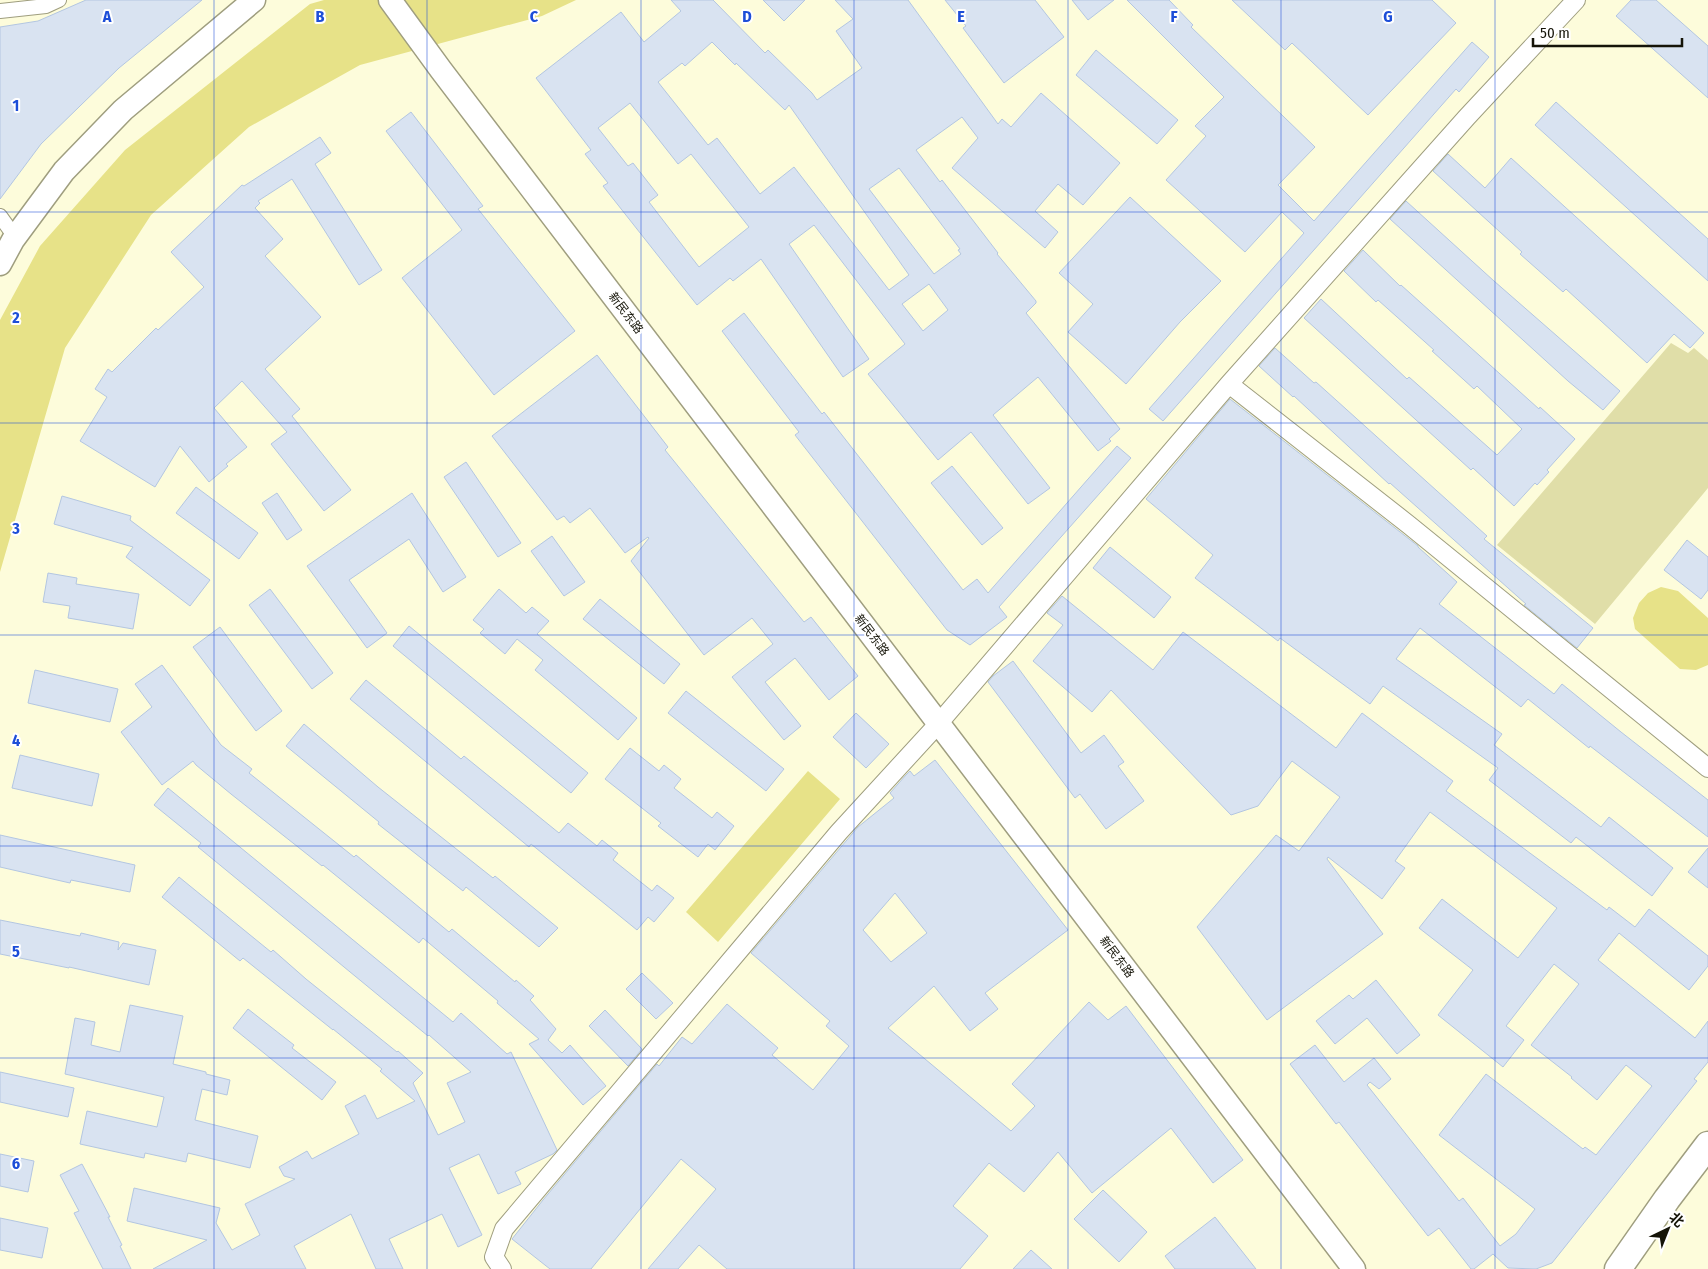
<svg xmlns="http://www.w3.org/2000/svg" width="1708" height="1269" font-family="'Fira Sans Condensed','Noto Sans SC',sans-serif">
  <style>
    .green { fill: #e0dea8 }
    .water { fill: #e7e288 }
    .building { fill: #d9e3f1; stroke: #b3c6e1; fill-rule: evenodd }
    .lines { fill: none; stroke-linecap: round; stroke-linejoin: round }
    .pedestrian-casing { stroke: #9f9e7f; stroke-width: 16 }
    .minor-casing { stroke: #9f9e7f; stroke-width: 20 }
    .tertiary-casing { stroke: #9f9e7f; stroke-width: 25 }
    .secondary-casing { stroke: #9f9e7f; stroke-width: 29 }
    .pedestrian { stroke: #fff; stroke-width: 14 }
    .minor { stroke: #fff; stroke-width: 18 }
    .tertiary { stroke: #fff; stroke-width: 22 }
    .secondary { stroke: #fff; stroke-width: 26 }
    .grid { fill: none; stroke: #1d4ed8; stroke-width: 1; stroke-opacity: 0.55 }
    .labels { text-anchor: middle; stroke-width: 4; stroke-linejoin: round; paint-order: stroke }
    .street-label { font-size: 12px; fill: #151408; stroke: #fff }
    .grid-label { font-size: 16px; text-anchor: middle; font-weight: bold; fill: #1d4ed8; stroke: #fff; stroke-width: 4; stroke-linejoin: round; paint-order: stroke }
  </style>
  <rect width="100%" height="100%" fill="#fdfcdb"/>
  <!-- green -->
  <path class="green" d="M1671 343 1688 353 1694 348 1708 360V488L1595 624 1497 545Z"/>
  <!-- water -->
  <path class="water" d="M324 0H576L542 16 360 65 249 127 151 215 65 348 0 572V320L40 246 125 150 310 4Z
    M1661 587 1678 591 1708 618V665L1696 670 1680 669 1635 629 1633 618 1639 603 1648 593Z
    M808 771 840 799 718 942 686 912Z"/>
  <!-- building -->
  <path class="building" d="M86 0H202L119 68 41 144 0 199V27L38 21Z
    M671 0H713L765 53 768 50 812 93 817 100 862 68 836 31 853 19 835 0H908L998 124 1002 119 1011 127 1041 93 1120 163 1083 205 1058 184 1035 211 1058 232 1045 248 952 168 978 138 962 117 916 150 940 182 942 180 998 253 997 254 1036 301V303L1026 313 1120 429 1109 439 1111 441 1098 451 1038 377 993 415 1050 488 1028 504 971 432 938 460 868 374 905 344 814 225 789 244 869 359 843 377 761 259 733 281 730 278 697 305 603 186 608 183 585 154 591 150 536 78 621 12 644 42 681 11ZM712 42 735 65 736 63 785 110 789 105 909 275 889 290 794 167 760 194 717 138 708 145 658 82 682 63 685 66ZM630 103 678 164 691 154 749 227 699 267 649 202 658 195 633 163 628 166 598 128ZM899 168 960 249 958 250 961 254 934 274 869 189ZM929 284 948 310 923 331 902 304Z
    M763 0H805L784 21Z
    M945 0H1035L1064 37 1004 83 963 28 966 26Z
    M1072 0H1114L1088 20Z
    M1127 0H1169L1193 25 1191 27 1315 147 1278 185 1314 221 1472 42 1489 57 1459 92 1456 89 1163 421 1149 409 1304 233 1282 212 1245 252 1166 180 1206 136 1195 126 1224 97Z
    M1232 0H1432L1456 23 1368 115 1292 43 1285 50Z
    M1631 0H1656L1708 46V98L1616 16Z
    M1096 50 1178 120 1157 144 1076 75Z
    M1556 102 1708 239V281L1535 125Z
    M411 112 483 206 478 209 575 331 494 395 402 278 462 230 386 131Z
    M320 137 331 153 315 164 382 270 359 285 292 179 258 201 260 203 255 208 283 239 265 256 321 317 265 369 300 409 292 416 351 490 324 511 271 444 287 432 242 381 214 408 247 447 226 464 228 466 209 482 180 446 155 487 80 441 107 397 95 389 108 369 112 372 156 328 158 330 204 287 171 252 242 185 244 186Z
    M1448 154 1485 188 1511 158 1704 333 1690 348 1674 334 1647 363 1566 289 1563 292 1520 254 1522 252 1433 171Z
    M1130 197 1221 281 1180 322 1126 384 1068 332 1093 304 1059 273Z
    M1406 201 1494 281 1620 391 1603 410 1568 381 1390 219Z
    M1363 250 1400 286 1401 285 1539 409 1540 407 1575 439 1547 470 1549 472 1537 485 1535 483 1514 506 1473 468 1471 470 1304 318 1321 299 1407 379 1409 377 1497 455 1522 429 1477 386 1474 389 1432 351 1434 350 1378 300 1376 302 1344 271Z
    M744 313 822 414 824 412 963 590 977 579 988 593 1117 446 1131 458 999 607 1007 617 970 645 947 630 795 435 799 432 722 331Z
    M1275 348 1314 383 1316 382 1487 536 1484 539 1593 628 1577 648 1524 605 1526 604 1390 483 1389 484 1294 396 1293 397 1259 366Z
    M597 355 668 447 665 450 804 622 811 617 858 676 829 700 795 658 765 682 801 726 784 740 732 677 773 644 752 618 704 655 631 561 649 538 648 537 625 553 590 508 570 523 564 516 557 520 492 436Z
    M1230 399 1418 546V547L1457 582 1439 604 1554 694 1562 684 1621 732 1708 800V837L1590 746 1589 748 1528 699 1521 707 1420 628 1396 659 1502 734 1494 745 1601 827 1609 817 1673 868 1652 896 1576 837 1571 843 1489 780 1498 768 1383 686 1370 704 1280 638 1278 641 1195 578 1213 555 1146 499Z
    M466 462 521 543 498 557 444 477Z
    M952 466 1003 528 982 545 931 483Z
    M196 487 258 533 239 559 176 513Z
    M277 493 302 530 287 540 262 503Z
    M412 493 466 577 443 592 409 539 349 580 387 633 367 648 307 566Z
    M62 496 131 516 130 520 210 580 190 606 126 557 133 547 54 524Z
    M552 536 585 582 564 596 531 551Z
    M1687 540 1708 557V590L1701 599 1664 570Z
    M1110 547 1171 597 1154 618 1093 568Z
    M48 573 77 578 76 584 139 594 133 629 68 618 70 606 43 602Z
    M270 589 333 673 312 689 249 605Z
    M499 589 526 613 532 607 549 621 537 634 637 718 618 740 535 670 543 660 517 639 505 654 480 633 484 629 473 620Z
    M1062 596 1153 670 1183 632 1336 748 1362 713 1453 781 1446 791 1607 910 1609 907 1635 927 1649 909 1708 956V966L1689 990 1619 933 1598 960 1695 1038 1708 1021V1062L1694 1079 1697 1081 1552 1263 1536 1269 1508 1268 1493 1254 1474 1269H1471L1439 1228 1428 1236 1339 1122 1336 1124 1290 1064 1315 1045 1344 1082 1374 1058 1391 1079 1379 1089 1370 1082 1367 1085 1459 1201 1463 1198 1500 1246 1516 1234 1535 1209 1439 1135 1486 1074 1583 1149 1585 1147 1596 1155 1652 1086 1626 1065 1597 1100 1571 1078 1572 1077 1531 1045 1579 984 1554 964 1506 1026 1524 1040 1503 1067 1438 1015 1473 970 1419 928 1442 899 1518 958 1557 908 1430 812 1395 861 1405 868 1382 899 1328 857 1327 859 1383 934 1267 1020 1197 927 1276 835 1299 851 1340 797 1292 761 1258 806 1231 815 1111 690 1092 712 1033 661 1063 625 1047 613Z
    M600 599 680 664 664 684 583 619Z
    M409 626 588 773 571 793 393 646Z
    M220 627 282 711 256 731 193 647Z
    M1013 661 1081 753 1104 735 1124 762 1118 766 1144 801 1106 829 1080 794 1075 798 988 682 993 676Z
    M162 665 221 745 252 769 249 773 354 857 356 855 449 932 452 929 515 982 516 980 534 996 530 1000 556 1029 548 1040 562 1053 570 1045 606 1086 583 1105 529 1044 539 1039 497 1003 498 1001 423 938 419 943 323 865 322 866 231 794 196 765 193 761 162 785 121 732 152 707 135 684Z
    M35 670 118 689 110 722 28 703Z
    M366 680 461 759 464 756 559 833 568 823 597 846 602 840 618 853 613 860 652 891 657 885 674 898 654 922 648 917 637 930 531 844 529 847 350 699Z
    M686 691 784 769 766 791 668 713Z
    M856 713 889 744 866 768 833 737Z
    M304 724 378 787 493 878 495 876 558 928 539 947 466 887 463 891 378 824 379 822 286 746Z
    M630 748 659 771 664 765 681 779 674 788 712 818 717 812 734 826 715 850 708 844 698 857 658 826 661 823 605 779Z
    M20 755 99 774 92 806 12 788Z
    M935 760 1068 930 985 993 998 1009 970 1031 934 986 888 1028 1011 1131 1035 1106 1012 1084 1089 1002 1108 1020 1126 1006 1243 1160 1213 1183 1171 1128 1092 1193 1058 1152 1024 1192 989 1163 953 1206 988 1236 960 1269H727L699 1245 678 1269H648L716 1189 681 1159 591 1269H550L512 1239 543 1200 657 1064 659 1066 682 1037 692 1044 727 1004 778 1048 772 1055 813 1090 849 1046 826 1026 830 1021 751 953 858 827 894 798 890 793 906 775 910 771 914 776ZM895 893 927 933 891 962 863 930Z
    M168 788 453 1022 461 1013 507 1054 511 1052 557 1150 553 1154 515 1172 521 1184 498 1194 479 1154 449 1168 482 1235 458 1247 442 1214 389 1239 403 1269H376L351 1214 294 1246 306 1269H153L207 1240 127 1221 134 1188 220 1208 216 1223 232 1250 260 1235 245 1204 295 1179 284 1176 279 1167 307 1151 312 1159 359 1134 345 1106 365 1095 377 1119 415 1101 380 1071 382 1069 333 1029V1030L243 958 240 961 162 897 179 877 271 952 273 950 306 979 397 1052 398 1051 423 1073 413 1083 438 1135 465 1122 447 1083 471 1072 429 1035 428 1036 198 847 201 843 154 805Z
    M0 835 135 865 130 892 71 880 70 883 0 867Z
    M1708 848V888L1688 872Z
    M0 920 80 936 81 933 119 942 118 950 123 943 156 950 149 985 69 967V968L0 954Z
    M642 973 673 1003 656 1019 626 989Z
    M1376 980 1420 1035 1397 1054 1367 1018 1335 1044 1316 1021 1349 995 1353 999Z
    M130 1005 183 1016 173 1064 206 1072V1074L230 1080 227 1095 202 1089 195 1120 258 1136 250 1168 188 1153 186 1162 145 1153 144 1158 80 1144 87 1111 157 1127 164 1097 65 1074 75 1018 95 1022 91 1045 120 1052Z
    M248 1009 294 1045 292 1048 336 1082 322 1100 233 1028Z
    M605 1010 642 1049 628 1066 589 1026Z
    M0 1072 74 1088 68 1117 0 1102Z
    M0 1154 34 1161 28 1192 0 1186Z
    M82 1164 110 1217H108L122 1245 120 1246 131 1269H103L74 1213 79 1211 60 1175Z
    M1103 1190 1147 1232 1119 1262 1074 1219Z
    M1215 1217 1256 1269H1175L1165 1256Z
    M0 1218 48 1228 42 1258 0 1250Z
    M1031 1250 1052 1269H1013Z"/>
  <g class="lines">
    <defs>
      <path id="pedestrian" d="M0 11 46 6 59 0
        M0 216 15 237"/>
      <path id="minor" d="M1229 384 1409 525 1708 768
        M502 1269 494 1257 504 1229 839 832 939 723 1229 384 1467 117 1576 0"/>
      <path id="tertiary" d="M390 0 441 70 1354 1269
        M0 264 13 240 64 171 123 110 254 0"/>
      <path id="secondary" d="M1618 1269 1667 1199 1708 1145"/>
    </defs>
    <!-- pedestrian casing -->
    <use href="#pedestrian" class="pedestrian-casing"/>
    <!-- minor casing -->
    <use href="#minor" class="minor-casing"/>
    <!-- tertiary casing -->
    <use href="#tertiary" class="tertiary-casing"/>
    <!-- secondary casing -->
    <use href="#secondary" class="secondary-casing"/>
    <!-- pedestrian -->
    <use href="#pedestrian" class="pedestrian"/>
    <!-- minor -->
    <use href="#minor" class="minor"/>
    <!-- tertiary -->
    <use href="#tertiary" class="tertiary"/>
    <!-- secondary -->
    <use href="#secondary" class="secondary"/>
  </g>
  <!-- grid -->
  <path class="grid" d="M214 0V1269M427 0V1269M641 0V1269M854 0V1269M1068 0V1269M1281 0V1269M1495 0V1269M0 212H1708M0 423H1708M0 635H1708M0 846H1708M0 1058H1708"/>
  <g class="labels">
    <!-- street labels -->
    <g class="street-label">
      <text transform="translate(626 313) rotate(53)" y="4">新民东路</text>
      <text transform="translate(872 635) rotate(53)" y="4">新民东路</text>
      <text transform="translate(1117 957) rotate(53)" y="4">新民东路</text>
    </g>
  </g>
  <g class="grid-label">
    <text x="107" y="22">A</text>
    <text x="320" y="22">B</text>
    <text x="534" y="22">C</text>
    <text x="747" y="22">D</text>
    <text x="961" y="22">E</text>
    <text x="1174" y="22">F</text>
    <text x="1388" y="22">G</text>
    <text x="16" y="111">1</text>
    <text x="16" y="323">2</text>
    <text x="16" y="534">3</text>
    <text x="16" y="746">4</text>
    <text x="16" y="957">5</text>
    <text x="16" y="1169">6</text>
  </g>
  <!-- north arrow -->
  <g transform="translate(1668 1229) rotate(43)" stroke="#ffffff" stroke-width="4" paint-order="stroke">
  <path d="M0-4L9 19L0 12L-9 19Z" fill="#151408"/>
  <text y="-8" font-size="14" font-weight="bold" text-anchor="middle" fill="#151408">北</text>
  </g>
  <!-- scale -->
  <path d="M1533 38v8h149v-8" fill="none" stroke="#151408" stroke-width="2.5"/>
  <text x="1540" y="38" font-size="15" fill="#151408" stroke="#ffffff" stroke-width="4" paint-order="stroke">50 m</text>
</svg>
